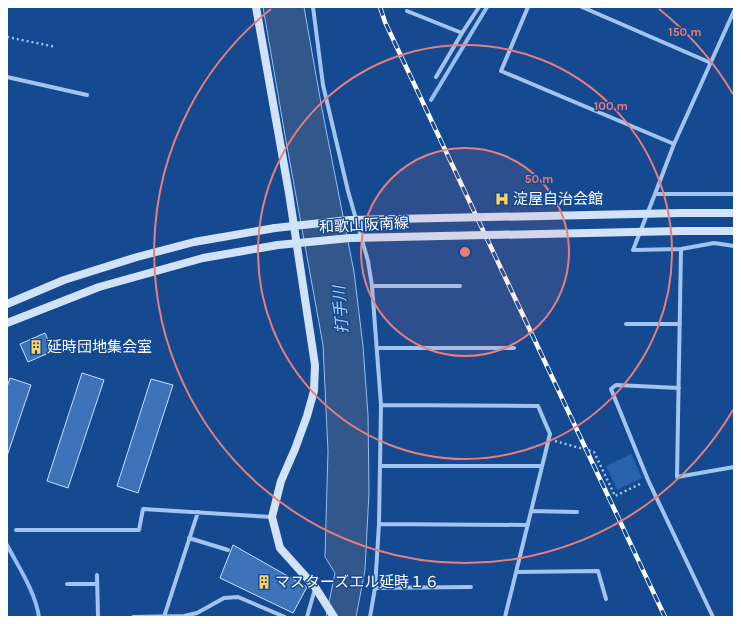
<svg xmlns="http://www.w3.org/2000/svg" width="741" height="624" font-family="Karla,'Noto Sans JP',sans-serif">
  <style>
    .green { fill: #2862af }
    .water { fill: #31578b; stroke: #95bff3 }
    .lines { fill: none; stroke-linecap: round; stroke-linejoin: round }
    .stream { stroke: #95bff3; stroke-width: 4 }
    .building { fill: #3e72b9; stroke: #c9dffc }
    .path { stroke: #a2c4f0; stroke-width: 2.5; stroke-dasharray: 2 3; stroke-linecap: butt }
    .street { stroke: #a2c4f0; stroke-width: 4 }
    .secondary { stroke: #d1e2fb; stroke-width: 8 }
    .rail-casing { stroke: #fff; stroke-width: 4.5 }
    .rail { stroke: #154990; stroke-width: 3; stroke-dasharray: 9; stroke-linecap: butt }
    .secondary-bridge { stroke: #d1e2fb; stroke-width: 8 }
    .ring { fill: none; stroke: #e67e7e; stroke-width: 2 }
    .labels { text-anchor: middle; stroke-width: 3; stroke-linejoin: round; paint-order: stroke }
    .poi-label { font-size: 15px; fill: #fff; stroke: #154990; text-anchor: start }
    .street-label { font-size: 15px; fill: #fff; stroke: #154990 }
    .water-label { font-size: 16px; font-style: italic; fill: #afcef7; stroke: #154990 }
    .centre { fill: #e67e7e; stroke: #154990; stroke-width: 2 }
    .ring-label { font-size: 12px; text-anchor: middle; font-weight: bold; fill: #e67e7e; stroke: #154990; stroke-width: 3; stroke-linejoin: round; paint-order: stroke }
  </style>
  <rect width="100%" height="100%" fill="#154990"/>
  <!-- green -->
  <path class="green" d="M631 454 642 478 617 490 606 466Z"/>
  <!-- water -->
  <path class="water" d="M263 7H304L322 109 354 272 363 346 368 415 369 492 365 570 356 617H326L335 573 325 557 328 451 323 345 285 135Z"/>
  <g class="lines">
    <!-- stream -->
    <path class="stream" d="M431 100 487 7
      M7 545C19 568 35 591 39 617"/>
  </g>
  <!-- building -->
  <path class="building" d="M45 333 53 351 28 362 20 344Z
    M82 373 104 380 68 488 47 481Z
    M10 378 31 385 7 456V387Z
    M151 379 173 385 138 493 117 486Z
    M233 545 307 587 293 613 220 578Z"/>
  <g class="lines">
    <!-- path -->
    <path class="path" d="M7 37 56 47
      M555 441 594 452 615 496 640 484"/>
    <!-- street -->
    <path class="street" d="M313 7 323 85 348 191 368 261 372 286 381 405 379 524 375 588 370 617
      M528 7 501 71 674 144
      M582 7 711 63
      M407 11 462 33
      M7 77 87 95
      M436 77 462 33 479 7
      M655 194 674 144 734 11
      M734 194H655L633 250 681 249 714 243 734 246
      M681 249 677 477 734 467
      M372 286H460
      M626 324H680
      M377 348H514
      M679 388 616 385 611 389 648 480 713 617
      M381 405 538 406 550 434 505 617
      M380 466H542
      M531 511 577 512
      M379 524 528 525
      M16 530H139L143 509 272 517
      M189 538 228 550
      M516 572 598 571 606 599
      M97 575 98 617
      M67 584H97
      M375 588 471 587
      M133 617 184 616 197 613 224 598 238 597 285 617
      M164 617 198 512
      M307 617 315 589"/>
    <!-- secondary -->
    <path class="secondary" d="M256 7 289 193 315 365 314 391 307 416 295 449 281 481 272 517 280 548 315 587 334 617
      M681 213H734
      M680 231H734
      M7 304 64 280 137 257 194 242 275 228
      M7 323 99 287 203 258 278 245"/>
    <defs>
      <path id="rail" d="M380 7 385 22 665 617"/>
    </defs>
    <!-- rail casing -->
    <use href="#rail" class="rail-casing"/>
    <!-- rail -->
    <use href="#rail" class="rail"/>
    <!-- secondary-bridge -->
    <path class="secondary-bridge" d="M275 228 349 220 681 213
      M278 245 350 238 680 231"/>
  </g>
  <!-- distance rings -->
  <circle cx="465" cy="252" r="104" fill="#e67e7e" fill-opacity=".12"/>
  <g class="ring">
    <circle cx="465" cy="252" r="104"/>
    <circle cx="465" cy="252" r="207"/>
    <path d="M733 410A311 311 0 1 1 271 9M659 9A311 311 0 0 1 733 94"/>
  </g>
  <!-- icons -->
  <defs>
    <symbol id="hospital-bare" viewBox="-9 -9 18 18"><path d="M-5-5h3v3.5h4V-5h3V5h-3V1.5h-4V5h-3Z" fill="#ffd562" stroke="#154990" stroke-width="2.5" paint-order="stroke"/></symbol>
    <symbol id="building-bare" viewBox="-9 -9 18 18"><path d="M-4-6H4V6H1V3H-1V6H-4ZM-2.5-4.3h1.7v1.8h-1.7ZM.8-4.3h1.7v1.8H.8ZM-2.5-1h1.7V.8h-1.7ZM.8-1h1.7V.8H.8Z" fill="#ffd562" stroke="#154990" stroke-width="2.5" paint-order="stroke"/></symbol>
  </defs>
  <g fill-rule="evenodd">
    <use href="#hospital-bare" x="492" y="189" width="20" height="20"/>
    <use href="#building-bare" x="26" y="337" width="20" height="20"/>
    <use href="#building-bare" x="254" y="572" width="20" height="20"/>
  </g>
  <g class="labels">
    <!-- poi labels -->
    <g class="poi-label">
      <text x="513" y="204">淀屋自治会館</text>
      <text x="47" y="352">延時団地集会室</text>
      <text x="275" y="587">マスターズエル延時１６</text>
    </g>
    <!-- street labels -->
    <g class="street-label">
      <text transform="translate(364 225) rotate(-3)" y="5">和歌山阪南線</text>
    </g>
    <!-- water labels -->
    <g class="water-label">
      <text transform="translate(340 310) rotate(-94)" y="6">打手川</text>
    </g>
  </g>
  <circle cx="465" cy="252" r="6" class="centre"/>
  <g class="ring-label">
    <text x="685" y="36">150 m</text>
    <text x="611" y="110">100 m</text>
    <text x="539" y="183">50 m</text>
  </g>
  <!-- border -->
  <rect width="741" height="624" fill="none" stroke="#ffffff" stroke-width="16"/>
</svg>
